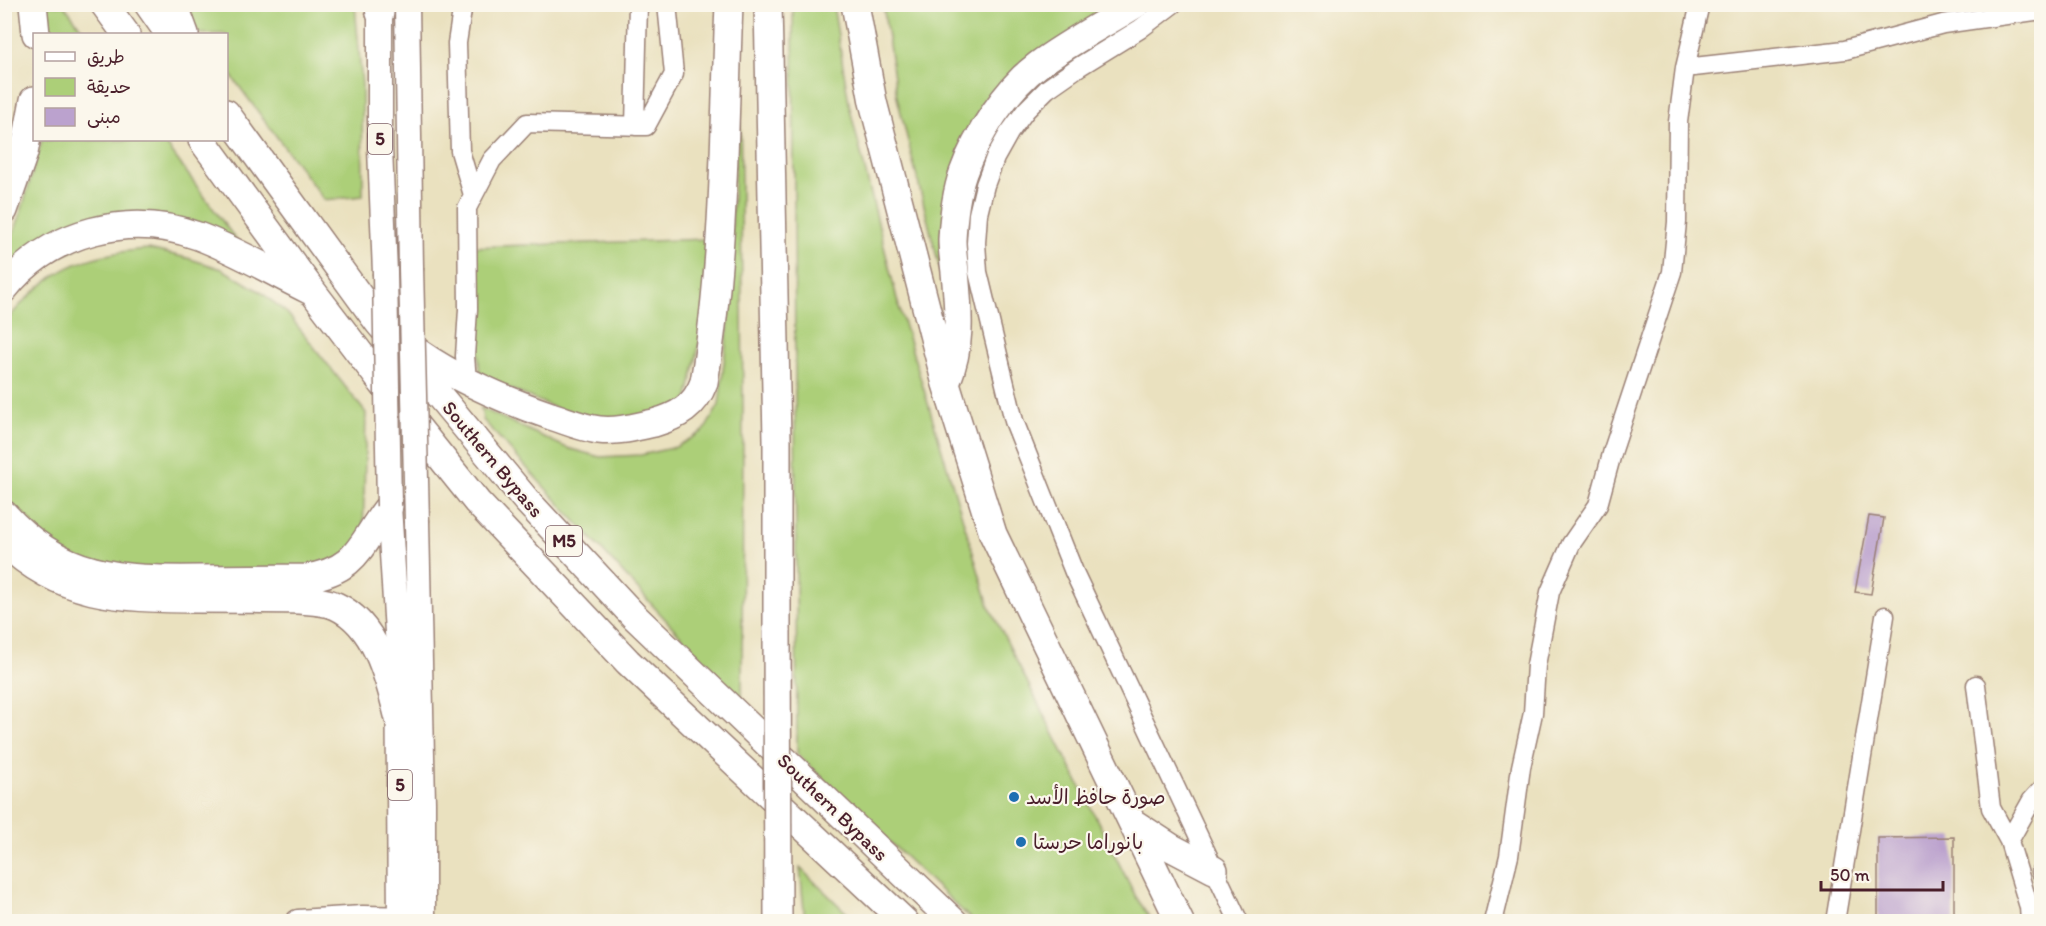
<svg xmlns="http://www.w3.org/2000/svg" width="2046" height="926" font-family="Itim,'Playpen Sans Arabic',sans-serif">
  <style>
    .green { fill: #accf78; stroke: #7b7752; stroke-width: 1.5 }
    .building { fill: #bba2ce }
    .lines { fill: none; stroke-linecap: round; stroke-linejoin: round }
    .minor-casing { stroke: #9a8075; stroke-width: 21 }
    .major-casing { stroke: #9a8075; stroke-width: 27 }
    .highway-casing { stroke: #9a8075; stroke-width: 30 }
    .minor { stroke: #fff; stroke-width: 18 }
    .major { stroke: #fff; stroke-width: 24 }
    .highway { stroke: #fff; stroke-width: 27 }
    .major-bridge-casing { stroke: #9a8075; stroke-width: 27; stroke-linecap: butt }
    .highway-bridge-casing { stroke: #9a8075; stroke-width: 30; stroke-linecap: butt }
    .major-bridge { stroke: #fff; stroke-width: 24 }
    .highway-bridge { stroke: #fff; stroke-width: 27 }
    .poi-dot { fill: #1f6fb2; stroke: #fbf7ec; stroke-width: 2 }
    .labels { text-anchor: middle; stroke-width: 4.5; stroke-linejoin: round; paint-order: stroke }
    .shield { fill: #fbf7ec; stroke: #7f6065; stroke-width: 1.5 }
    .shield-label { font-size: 18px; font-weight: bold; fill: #4a1f2b }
    .street-label { font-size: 20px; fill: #4a1f2b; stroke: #fbf7ec }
    .poi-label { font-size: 20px; fill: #4a1f2b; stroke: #fbf7ec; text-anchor: start }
  </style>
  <rect width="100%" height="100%" fill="#fbf7ec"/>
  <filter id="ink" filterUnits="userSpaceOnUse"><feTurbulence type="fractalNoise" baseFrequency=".0167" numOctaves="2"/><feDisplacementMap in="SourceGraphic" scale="12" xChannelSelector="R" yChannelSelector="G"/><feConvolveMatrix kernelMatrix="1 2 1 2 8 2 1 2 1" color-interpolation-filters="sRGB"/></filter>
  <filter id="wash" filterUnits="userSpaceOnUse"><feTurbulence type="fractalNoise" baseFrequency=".008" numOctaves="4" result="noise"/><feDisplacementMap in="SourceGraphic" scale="24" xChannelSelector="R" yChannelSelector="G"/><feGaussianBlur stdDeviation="1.35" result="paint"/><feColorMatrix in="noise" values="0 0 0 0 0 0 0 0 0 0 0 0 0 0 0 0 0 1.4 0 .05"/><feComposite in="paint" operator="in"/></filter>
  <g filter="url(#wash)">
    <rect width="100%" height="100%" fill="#eae1bf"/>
    <!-- green -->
    <path class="green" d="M44 5H64L86 34H47Z
      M182 5H355L362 85 363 196 324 200 227 70 226 34H200L183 13Z
      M793 5H833L850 109 899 307 989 606 1136 897 1152 921H973L797 754Z
      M883 5H1136L990 110 941 232V274L897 97Z
      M740 88 743 405 742 703 483 420 481 408 567 448 600 457 641 455 676 447 704 431 719 405 730 311 732 212Z
      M42 140H163L253 263 228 251 111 230 5 286 4 259 19 219Z
      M708 239 706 313 685 411 602 428 480 376 471 247Z
      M149 249 187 258 222 269 261 292 288 314 366 413 363 540 324 577 106 582 5 509V322C49 270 80 254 149 249Z
      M800 868 855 921H805Z"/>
    <g id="blocks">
      <!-- building -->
      <path class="building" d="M1869 516 1884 518 1871 594 1855 592Z
        M1954 837V922H1878V838Z"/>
    </g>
  </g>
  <g filter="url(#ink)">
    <use href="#blocks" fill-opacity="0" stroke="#9a8075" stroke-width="1.5"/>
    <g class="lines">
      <defs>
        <path id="minor" d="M463 4 457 43 460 151 473 195
          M1173 4 1140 29 1080 66 1047 89 1026 110 1009 133 995 158 985 185 978 214 976 243 978 272 1014 421 1074 572 1239 922
          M1685 68 1845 50 1943 24 2042 10
          M635 126 638 4
          M467 381 465 356 468 309 467 208 492 160 527 123 646 126 674 74 667 4
          M1976 685 1991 808 2009 841 2029 907 2030 922
          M2009 841 2032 800 2042 789
          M2041 872 2042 871
          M1493 922 1509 856 1521 767 1533 713 1536 665 1550 592 1571 544 1598 505 1613 450 1672 272 1677 222 1678 122 1685 68 1700 4
          M1835 922 1885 616"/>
        <path id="major" d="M380 4V148L385 273
          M407 4 411 268
          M389 506 398 648 400 922
          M417 522 423 803V922
          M298 922 363 918 415 919"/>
        <path id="highway" d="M33 4 36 34
          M104 4 126 34
          M148 4 169 34
          M174 4 185 34
          M378 4 380 13
          M768 4 777 440V631
          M855 4 873 102 946 384 993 534 1180 922
          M226 113 378 322 526 500 634 616 954 922
          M202 140 313 292 400 406 477 502 628 662 905 922
          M4 210 24 153 34 100
          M4 289C50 231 129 211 198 236 236 250 272 272 309 290
          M411 347C452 378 502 399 551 416 567 421 582 428 599 430 618 432 635 427 654 423 678 416 695 407 704 382 725 258 724 130 729 4
          M946 384C962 344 959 314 955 272 954 262 952 251 952 240 953 219 956 193 963 173 976 136 1007 88 1038 65 1069 42 1104 24 1136 4
          M4 514C61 578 120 580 200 579 235 579 271 578 306 578 360 570 360 542 389 506
          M4 542C61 597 119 598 193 599 229 599 264 599 299 600 312 601 325 601 336 606 378 625 390 683 400 723
          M1132 822 1172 848 1214 870"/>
      </defs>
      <!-- minor casing -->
      <use href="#minor" class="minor-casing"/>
      <!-- major casing -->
      <use href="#major" class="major-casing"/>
      <!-- highway casing -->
      <use href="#highway" class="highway-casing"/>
      <!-- minor -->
      <use href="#minor" class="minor"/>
      <!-- major -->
      <use href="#major" class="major"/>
      <!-- highway -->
      <use href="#highway" class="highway"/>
      <defs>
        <path id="major-bridge" d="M411 268 417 522
          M385 273 389 506"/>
        <path id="highway-bridge" d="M777 631 778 922"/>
      </defs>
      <!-- major-bridge casing -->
      <use href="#major-bridge" class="major-bridge-casing"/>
      <!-- highway-bridge casing -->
      <use href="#highway-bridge" class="highway-bridge-casing"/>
      <!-- major-bridge -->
      <use href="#major-bridge" class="major-bridge"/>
      <!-- highway-bridge -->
      <use href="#highway-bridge" class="highway-bridge"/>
    </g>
  </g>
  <!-- markers -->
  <g class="poi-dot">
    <circle cx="1014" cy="797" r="6"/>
    <circle cx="1021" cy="842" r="6"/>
  </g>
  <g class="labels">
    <!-- shield labels -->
    <g class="shield">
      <rect x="368" y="124" width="24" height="30" rx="4.5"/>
      <rect x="546" y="526" width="36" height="30" rx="4.5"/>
      <rect x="388" y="770" width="24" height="30" rx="4.5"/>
    </g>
    <g class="shield-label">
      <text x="380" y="145">5</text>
      <text x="564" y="547">M5</text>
      <text x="400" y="791">5</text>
    </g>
    <!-- street labels -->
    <g class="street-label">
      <text transform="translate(493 459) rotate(50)" y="7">Southern Bypass</text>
      <text transform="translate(833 807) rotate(44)" y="7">Southern Bypass</text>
    </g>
    <!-- poi labels -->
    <g class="poi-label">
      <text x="1026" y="804">صورة حافظ الأسد</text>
      <text x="1033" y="849">بانوراما حرستا</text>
    </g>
  </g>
  <!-- margin -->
  <rect width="2046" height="926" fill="none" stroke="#fbf7ec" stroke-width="24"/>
  <!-- legend -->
  <rect x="33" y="33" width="195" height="108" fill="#fbf7ec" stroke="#b4a19f" stroke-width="1.5"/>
  <rect x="45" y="52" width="30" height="9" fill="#ffffff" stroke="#b4a19f" stroke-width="1.5"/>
  <text x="87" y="63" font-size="18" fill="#4a1f2b">طريق</text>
  <rect x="45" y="78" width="30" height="18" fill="#accf78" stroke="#b4a19f" stroke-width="1.5"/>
  <text x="87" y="93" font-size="18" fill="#4a1f2b">حديقة</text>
  <rect x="45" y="108" width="30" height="18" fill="#bba2ce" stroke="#b4a19f" stroke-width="1.5"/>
  <text x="87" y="123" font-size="18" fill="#4a1f2b">مبنى</text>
  <!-- scale -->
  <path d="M1821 881v9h122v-9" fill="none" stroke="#4a1f2b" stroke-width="3"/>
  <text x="1830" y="881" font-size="18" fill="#4a1f2b" stroke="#fbf7ec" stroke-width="4.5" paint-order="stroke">50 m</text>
</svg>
